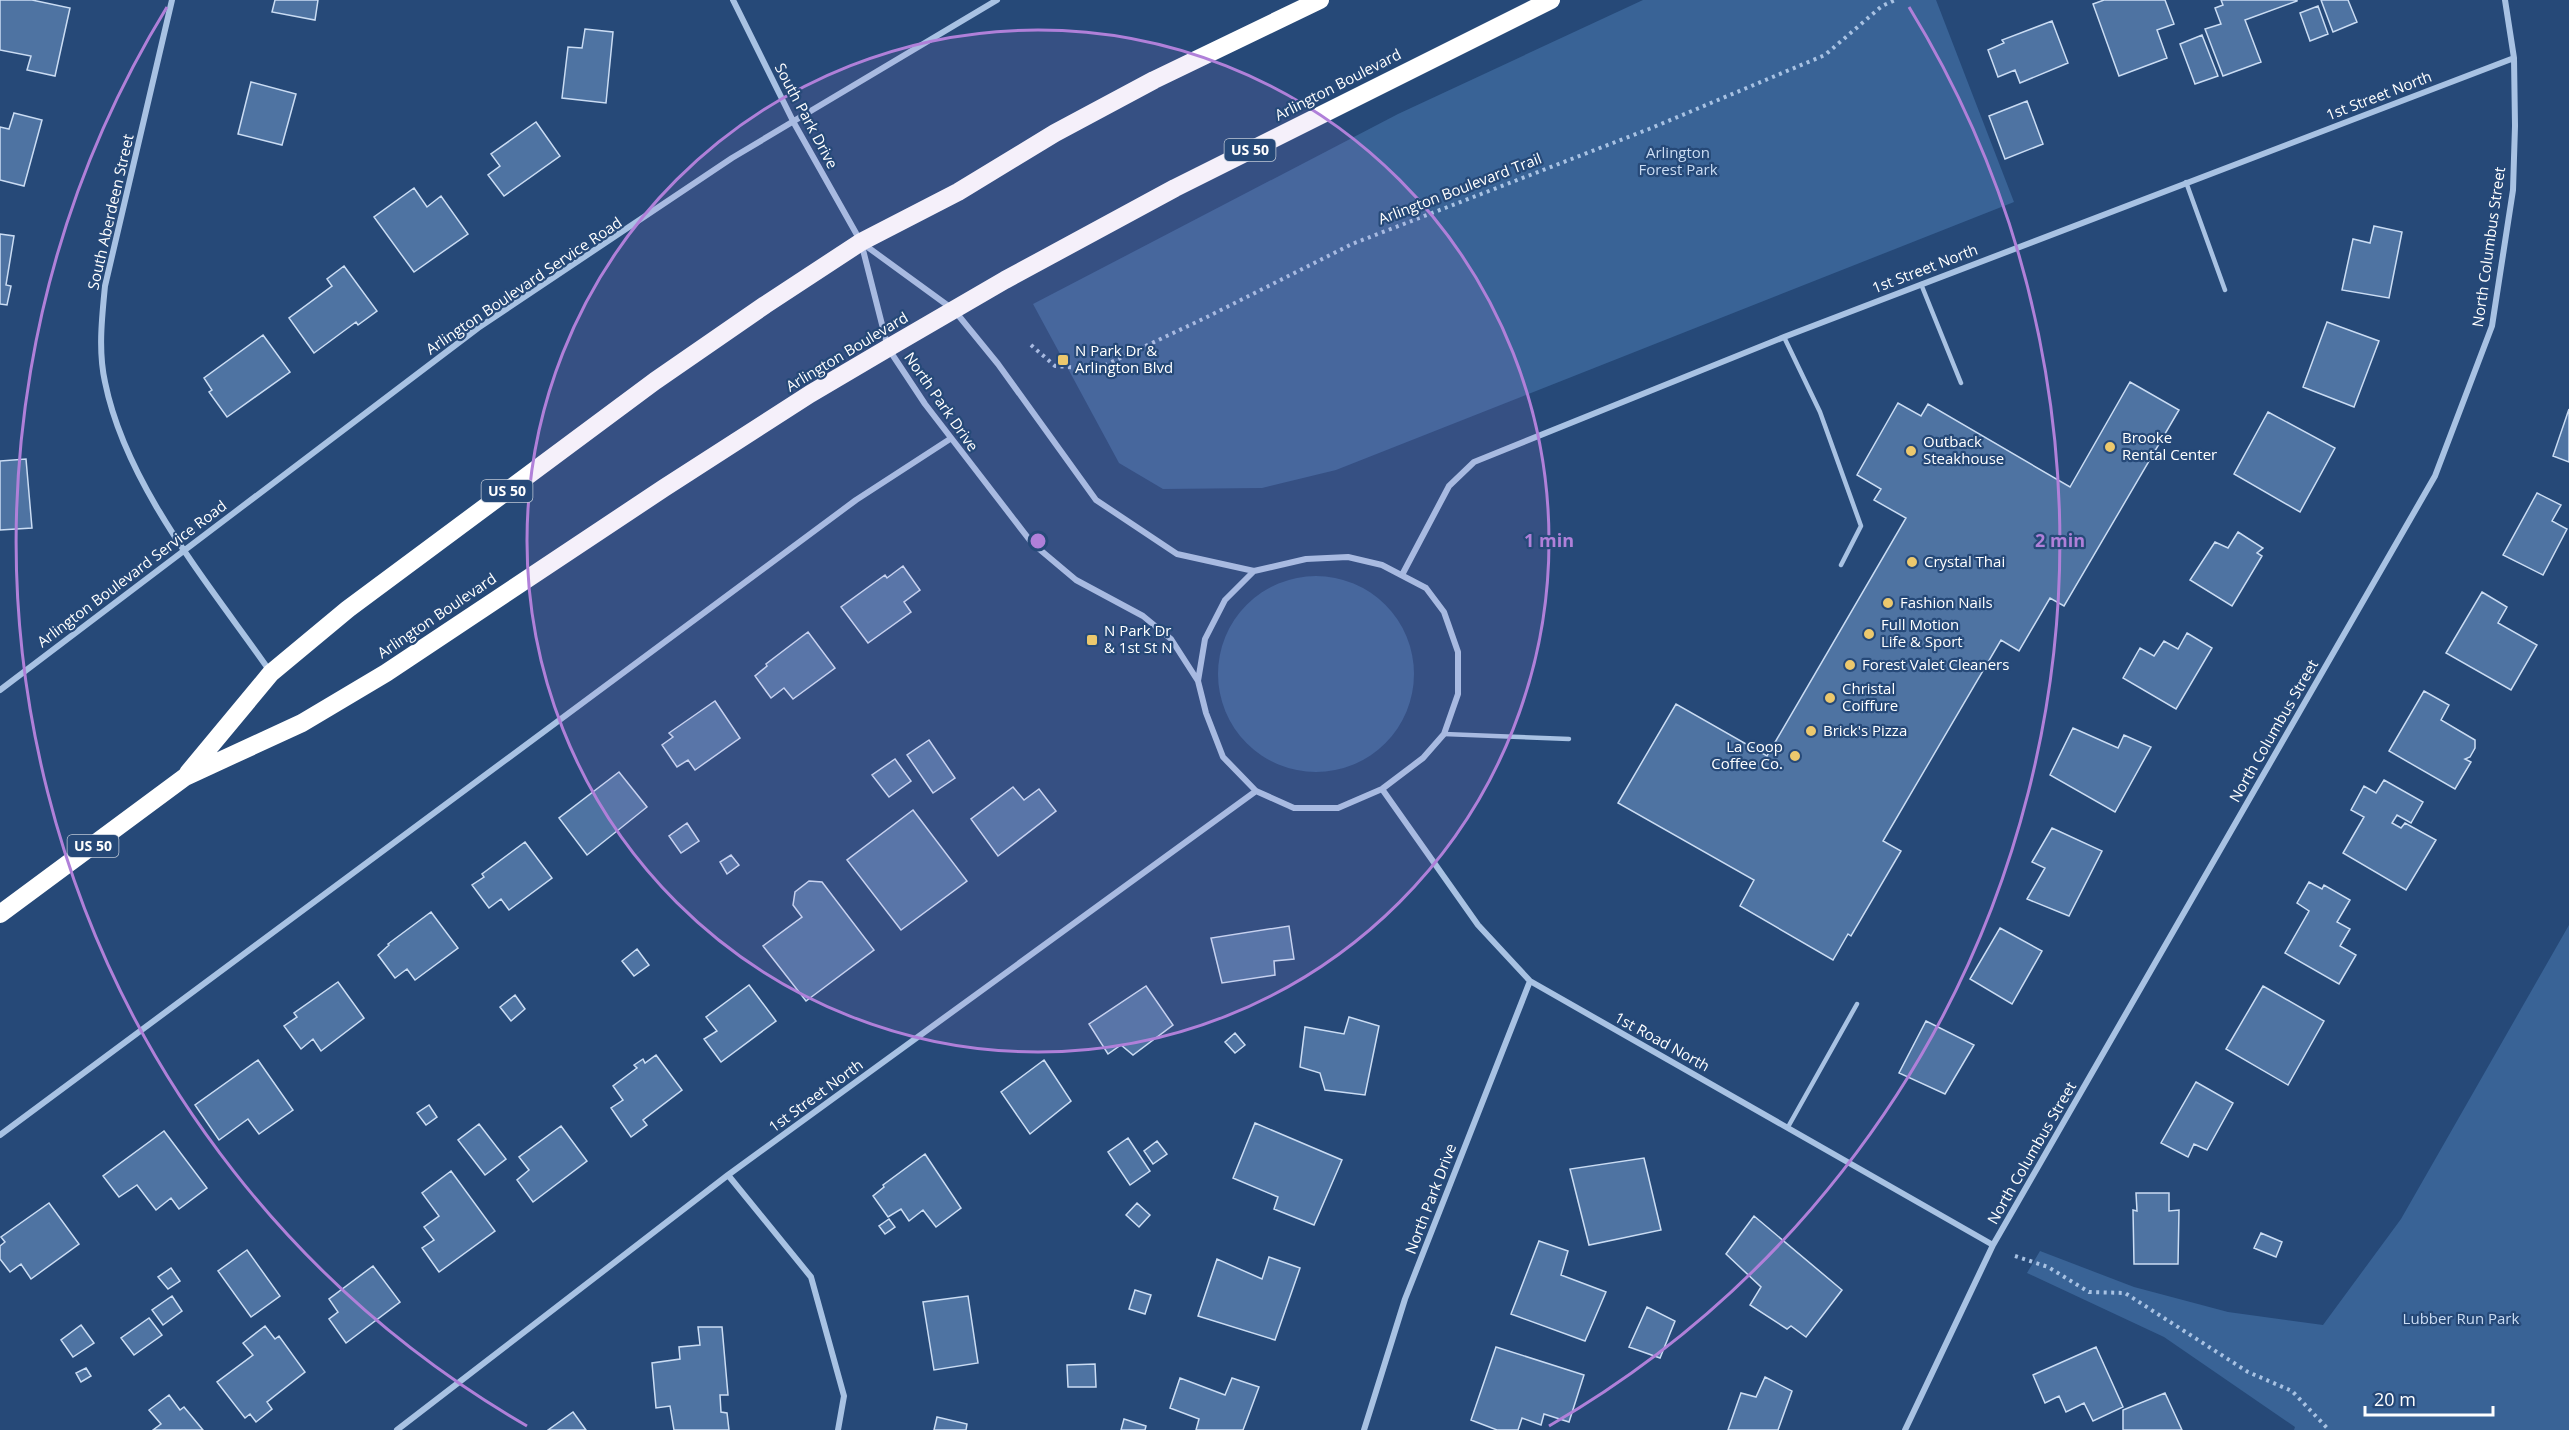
<svg xmlns="http://www.w3.org/2000/svg" width="2569" height="1430" font-family="'Open Sans',sans-serif">
  <style>
    .green { fill: #396396 }
    .building { fill: #4e73a2; stroke: #cadcf3; stroke-width: 1.5 }
    .lines { fill: none; stroke-linecap: round; stroke-linejoin: round }
    .path { stroke: #a8c2e3; stroke-width: 4; stroke-dasharray: 3 4.5; stroke-linecap: butt }
    .lane { stroke: #a8c2e3; stroke-width: 4.5 }
    .street { stroke: #a8c2e3; stroke-width: 6 }
    .highway { stroke: #fff; stroke-width: 18 }
    .ring { fill: none; stroke: #b080d9; stroke-width: 3 }
    .poi-dot { fill: #ecc86d; stroke: #264978; stroke-width: 2 }
    .labels { text-anchor: middle; stroke-width: 4.5; stroke-linejoin: round; paint-order: stroke }
    .shield { fill: #264978; stroke: #bec8d6; stroke-width: 1.5 }
    .shield-label { font-size: 14px; font-weight: bold; fill: #fff }
    .street-label { font-size: 15px; fill: #fff; stroke: #264978 }
    .park-label { font-size: 15px; fill: #cadcf3; stroke: #264978 }
    .poi-label { font-size: 15px; fill: #fff; stroke: #264978; text-anchor: start }
    .centre { fill: #b080d9; stroke: #264978; stroke-width: 3 }
    .ring-label { font-size: 18px; text-anchor: middle; font-weight: bold; fill: #b080d9; stroke: #264978; stroke-width: 4.5; stroke-linejoin: round; paint-order: stroke }
  </style>
  <rect width="100%" height="100%" fill="#264978"/>
  <!-- green -->
  <path class="green" d="M1643 0H1936L2014 202 1336 470 1262 488 1163 489 1119 463 1033 304 1398 114Z
    M1218 674a98 98 0 1 1 196 0a98 98 0 1 1-196 0Z
    M2569 925V1430H2294L2295 1427 2164 1337 2027 1273 2040 1251 2134 1287 2228 1312 2323 1325 2401 1219Z"/>
  <!-- building -->
  <path class="building" d="M0 0H32L70 8 55 76 27 70 31 56 0 50Z
    M275 0H318L315 20 272 12Z
    M2104 0H2165L2174 24 2157 30 2167 58 2119 76 2093 4Z
    M2221 0H2297V1L2245 20 2261 62 2223 76 2205 29 2221 24 2215 8 2223 5Z
    M2321 0H2348L2357 22 2333 32Z
    M2318 6 2328 34 2310 41 2300 13Z
    M2052 21 2068 63 2020 83 2015 70 1998 77 1988 50 2004 43 2002 40Z
    M585 29 613 32 606 103 562 98 568 47 582 48Z
    M2202 35 2218 76 2195 84 2180 44Z
    M251 82 296 94 282 145 238 134Z
    M2027 101 2043 144 2005 159 1989 116Z
    M14 113 42 120 24 186 0 180V127L9 129Z
    M536 122 560 156 504 196 488 175 500 166 491 154Z
    M414 188 427 207 441 196 468 234 414 272 374 217Z
    M2374 226 2402 232 2389 298 2342 290 2353 239 2370 243Z
    M0 234 14 236 6 285 11 286 7 305 0 304Z
    M344 266 377 311 358 325 356 322 314 353 289 318 332 286 327 279Z
    M2327 322 2379 341 2354 407 2303 387Z
    M263 335 290 372 227 417 209 392 212 390 204 378Z
    M2130 382 2179 410 2064 606 2050 598 2019 651 2001 640 1883 841 1901 851 1851 936 1848 934 1833 960 1740 906 1754 880 1618 803 1676 704 1767 756 1906 518 1874 500 1881 489 1857 475 1898 403 1921 416 1928 404 2070 487Z
    M2569 409V462L2553 456Z
    M2268 412 2335 448 2300 512 2234 474Z
    M26 459 32 528 0 530V461Z
    M2537 493 2561 505 2552 521 2567 529 2543 575 2503 555Z
    M2238 532 2263 548 2257 553 2262 556 2232 606 2190 580 2215 542 2228 548Z
    M903 566 920 590 904 602 911 612 868 643 841 607 885 575 887 578Z
    M2482 592 2507 607 2498 623 2537 645 2511 690 2446 653Z
    M808 632 835 668 793 699 784 688 771 698 755 676 767 666 766 664Z
    M2187 633 2212 648 2176 709 2123 678 2140 648 2154 656 2164 641 2178 649Z
    M2424 691 2449 705 2441 720 2475 740V748L2470 757 2465 759 2471 762 2455 789 2389 751Z
    M715 701 740 738 695 770 688 760 677 767 662 745 673 737 669 733Z
    M2073 728 2118 748 2124 735 2151 747 2115 812 2050 775Z
    M929 740 955 778 933 793 907 755Z
    M895 759 911 781 889 797 872 775Z
    M619 772 647 807 587 855 559 818Z
    M2384 780 2423 802 2411 823 2397 815 2392 823 2401 828 2405 823 2436 840 2406 890 2343 853 2364 817 2351 810 2364 786 2376 793Z
    M1013 787 1024 800 1039 789 1056 811 998 856 971 819Z
    M913 810 967 881 901 930 847 860Z
    M687 823 699 841 681 853 669 836Z
    M2052 828 2102 851 2069 916 2027 899 2045 868 2032 862Z
    M525 842 552 878 509 910 501 899 489 908 472 885 484 877 482 874Z
    M731 855 739 865 727 874 720 862Z
    M809 881 822 882 874 950 806 1001 763 946 802 917 793 905 795 892Z
    M2309 882 2322 889 2324 885 2350 900 2337 922 2350 929 2340 946 2356 955 2339 984 2285 953 2309 911 2297 903Z
    M431 912 458 948 415 980 407 969 395 978 378 955 389 945 388 944Z
    M1289 926 1294 959 1274 961 1275 975 1222 983 1211 938Z
    M2000 928 2042 951 2012 1004 1970 979Z
    M637 949 649 965 634 976 622 961Z
    M338 982 364 1018 321 1051 313 1039 301 1049 284 1026 297 1017 294 1013Z
    M749 985 776 1021 721 1062 704 1039 717 1031 706 1017Z
    M1146 986 1173 1025 1133 1055 1121 1045 1108 1054 1089 1024Z
    M2263 986 2324 1021 2288 1085 2226 1049Z
    M515 995 525 1009 511 1021 500 1007Z
    M1349 1017 1379 1026 1365 1095 1325 1090 1320 1073 1300 1067 1305 1027 1344 1034Z
    M1926 1021 1974 1045 1945 1094 1899 1073Z
    M1235 1033 1245 1045 1235 1053 1225 1042Z
    M656 1055 682 1090 643 1120 647 1125 631 1137 611 1108 623 1100 613 1086 637 1068 634 1065 643 1059 645 1063Z
    M258 1060 293 1110 259 1134 248 1119 219 1140 195 1105Z
    M1044 1060 1071 1101 1030 1134 1001 1092Z
    M2196 1082 2233 1103 2207 1150 2194 1144 2188 1157 2161 1143Z
    M429 1105 437 1117 426 1125 417 1113Z
    M1255 1123 1342 1160 1314 1225 1274 1209 1278 1197 1233 1178Z
    M479 1124 506 1159 485 1175 458 1140Z
    M561 1126 587 1161 533 1202 517 1180 529 1170 519 1157Z
    M164 1131 207 1188 179 1209 171 1198 156 1210 137 1185 119 1197 103 1176Z
    M1128 1138 1150 1171 1130 1185 1108 1152Z
    M1157 1141 1167 1154 1153 1164 1144 1151Z
    M925 1154 961 1208 936 1227 923 1210 909 1221 901 1209 888 1217 873 1196 884 1187 883 1185Z
    M1644 1158 1661 1230 1589 1245 1570 1169Z
    M451 1171 495 1231 439 1272 422 1248 434 1240 424 1227 439 1216 422 1193Z
    M2136 1193H2169V1211L2179 1210 2178 1264H2134L2133 1210 2137 1211Z
    M49 1203 79 1244 31 1279 21 1264 10 1272 0 1259V1246L5 1242 1 1237Z
    M1137 1203 1150 1215 1139 1227 1126 1215Z
    M1754 1216 1842 1290 1806 1337 1791 1326 1787 1329 1750 1305 1761 1287 1726 1254Z
    M889 1219 895 1227 885 1234 879 1226Z
    M2261 1233 2282 1242 2276 1257 2254 1248Z
    M1539 1241 1568 1251 1561 1275 1606 1292 1585 1341 1511 1314Z
    M247 1250 280 1296 251 1317 218 1271Z
    M1269 1257 1300 1268 1275 1340 1198 1316 1217 1259 1262 1279Z
    M373 1266 400 1302 346 1343 329 1319 338 1312 329 1299Z
    M171 1268 180 1281 168 1289 158 1277Z
    M1135 1290 1151 1295 1145 1314 1129 1309Z
    M172 1296 182 1311 163 1325 152 1310Z
    M968 1296 978 1363 934 1370 923 1302Z
    M1647 1307 1675 1321 1660 1358 1629 1347Z
    M149 1318 162 1335 134 1355 121 1338Z
    M81 1325 94 1343 73 1357 61 1340Z
    M265 1326 275 1339 279 1336 305 1372 267 1402 272 1409 256 1422 250 1414 245 1418 217 1382 253 1355 243 1343Z
    M698 1327H722L728 1395H720L721 1412 727 1413 729 1430H674L670 1406 656 1408 652 1363 680 1359 679 1347 700 1345Z
    M1496 1347 1584 1375 1569 1422 1544 1414 1541 1425 1522 1418 1518 1430H1497L1471 1420Z
    M2096 1347 2123 1407 2093 1421 2084 1403 2066 1412 2059 1396 2045 1403 2033 1375Z
    M1095 1364 1096 1387H1068L1067 1365Z
    M86 1368 91 1376 81 1382 76 1373Z
    M1765 1377 1792 1391 1778 1430H1728L1741 1393 1756 1397Z
    M1180 1378 1225 1395 1232 1378 1259 1387 1243 1430H1196L1199 1419 1170 1408Z
    M2165 1393 2182 1430H2123V1410Z
    M169 1395 180 1410 184 1407 203 1430H153L161 1424 149 1410Z
    M573 1412 586 1430H548Z
    M937 1417 967 1424 966 1430H934Z
    M1124 1419 1146 1426 1145 1430H1121Z"/>
  <g class="lines">
    <!-- path -->
    <path class="path" d="M1031 345 1055 366 1097 369 1205 318 1352 244 1649 129 1825 55 1882 6 1895 0
      M2015 1256 2048 1267 2089 1292 2125 1293 2248 1372 2292 1391 2329 1430"/>
    <!-- lane -->
    <path class="lane" d="M2186 182 2225 290
      M1921 284 1961 383
      M1784 337 1820 412 1861 526 1841 565
      M1444 734 1569 739
      M1788 1127 1857 1004"/>
    <!-- street -->
    <path class="street" d="M172 0 105 286C102 317 98 351 105 382 126 486 209 584 269 670
      M733 0 794 123 861 242 888 348 925 404 1032 543 1076 580 1143 616 1171 639 1198 681
      M862 243 954 310 998 364 1096 500 1177 554 1254 571
      M1348 557 1382 565 1426 588 1444 612 1458 652V694L1444 734 1423 758 1382 789 1338 808H1294L1256 791 1223 757 1206 713 1198 681 1205 639 1225 600 1254 571 1306 559Z
      M1402 575 1449 486 1474 462 1784 337 2514 58
      M0 690 478 328 732 158 997 0
      M1382 789 1478 925 1530 981 1993 1245
      M0 1135 856 500 950 439
      M728 1175 811 1277 844 1396 838 1430
      M397 1430 728 1175 1256 791
      M1364 1430 1405 1299 1530 981
      M1905 1430 1993 1245 2435 476 2492 326 2513 190 2515 126 2514 58 2505 0"/>
    <!-- highway -->
    <path class="highway" d="M188 773 271 673 348 609 655 381 765 305 861 242 958 192 1055 133 1154 80 1320 0
      M0 914 185 777 302 723 386 673 664 488 810 394 888 348 1005 280 1175 188 1551 0"/>
  </g>
  <!-- distance rings -->
  <circle cx="1038" cy="541" r="511" fill="#b080d9" fill-opacity=".12"/>
  <g class="ring">
    <circle cx="1038" cy="541" r="511"/>
    <path d="M527 1426A1022 1022 0 0 1 167 7M1909 7A1022 1022 0 0 1 1549 1426"/>
  </g>
  <!-- markers -->
  <g class="poi-dot">
    <rect x="1057" y="354" width="12" height="12" rx="3"/>
    <circle cx="2110" cy="447" r="6"/>
    <circle cx="1911" cy="451" r="6"/>
    <circle cx="1912" cy="562" r="6"/>
    <circle cx="1888" cy="603" r="6"/>
    <circle cx="1869" cy="634" r="6"/>
    <rect x="1086" y="634" width="12" height="12" rx="3"/>
    <circle cx="1850" cy="665" r="6"/>
    <circle cx="1830" cy="698" r="6"/>
    <circle cx="1811" cy="731" r="6"/>
    <circle cx="1795" cy="756" r="6"/>
  </g>
  <g class="labels">
    <!-- shield labels -->
    <g class="shield">
      <rect x="1224.5" y="139" width="51" height="22" rx="4.5"/>
      <rect x="481.5" y="480" width="51" height="22" rx="4.5"/>
      <rect x="67.5" y="835" width="51" height="22" rx="4.5"/>
    </g>
    <g class="shield-label">
      <text x="1250" y="155">US 50</text>
      <text x="507" y="496">US 50</text>
      <text x="93" y="851">US 50</text>
    </g>
    <!-- street labels -->
    <g class="street-label">
      <text transform="translate(1338 85) rotate(-27)" y="5">Arlington Boulevard</text>
      <text transform="translate(2379 96) rotate(-21)" y="5">1st Street North</text>
      <text transform="translate(806 116) rotate(62)" y="5">South Park Drive</text>
      <text transform="translate(1460 189) rotate(-21)" y="5">Arlington Boulevard Trail</text>
      <text transform="translate(111 212) rotate(-77)" y="5">South Aberdeen Street</text>
      <text transform="translate(2489 247) rotate(-82)" y="5">North Columbus Street</text>
      <text transform="translate(1925 269) rotate(-21)" y="5">1st Street North</text>
      <text transform="translate(524 286) rotate(-34)" y="5">Arlington Boulevard Service Road</text>
      <text transform="translate(847 352) rotate(-31)" y="5">Arlington Boulevard</text>
      <text transform="translate(941 402) rotate(55)" y="5">North Park Drive</text>
      <text transform="translate(132 574) rotate(-37)" y="5">Arlington Boulevard Service Road</text>
      <text transform="translate(437 616) rotate(-34)" y="5">Arlington Boulevard</text>
      <text transform="translate(2274 731) rotate(-60)" y="5">North Columbus Street</text>
      <text transform="translate(1662 1042) rotate(29)" y="5">1st Road North</text>
      <text transform="translate(816 1096) rotate(-36)" y="5">1st Street North</text>
      <text transform="translate(2032 1153) rotate(-60)" y="5">North Columbus Street</text>
      <text transform="translate(1431 1199) rotate(-69)" y="5">North Park Drive</text>
    </g>
    <!-- park labels -->
    <g class="park-label">
      <text x="1678" y="158">Arlington<tspan x="1678" dy="17">Forest Park</tspan></text>
      <text x="2461" y="1324">Lubber Run Park</text>
    </g>
    <!-- poi labels -->
    <g class="poi-label">
      <text x="1075" y="356">N Park Dr &amp;<tspan x="1075" dy="17">Arlington Blvd</tspan></text>
      <text x="2122" y="443">Brooke<tspan x="2122" dy="17">Rental Center</tspan></text>
      <text x="1923" y="447">Outback<tspan x="1923" dy="17">Steakhouse</tspan></text>
      <text x="1924" y="567">Crystal Thai</text>
      <text x="1900" y="608">Fashion Nails</text>
      <text x="1881" y="630">Full Motion<tspan x="1881" dy="17">Life &amp; Sport</tspan></text>
      <text x="1104" y="636">N Park Dr<tspan x="1104" dy="17">&amp; 1st St N</tspan></text>
      <text x="1862" y="670">Forest Valet Cleaners</text>
      <text x="1842" y="694">Christal<tspan x="1842" dy="17">Coiffure</tspan></text>
      <text x="1823" y="736">Brick's Pizza</text>
      <text x="1783" y="752" text-anchor="end">La Coop<tspan x="1783" dy="17">Coffee Co.</tspan></text>
    </g>
  </g>
  <circle cx="1038" cy="541" r="9" class="centre"/>
  <g class="ring-label">
    <text x="1549" y="547">1 min</text>
    <text x="2060" y="547">2 min</text>
  </g>
  <!-- scale -->
  <path d="M2365 1406v9h128v-9" fill="none" stroke="#ffffff" stroke-width="3"/>
  <text x="2374" y="1406" font-size="18" fill="#ffffff" stroke="#264978" stroke-width="4.5" paint-order="stroke">20 m</text>
</svg>
